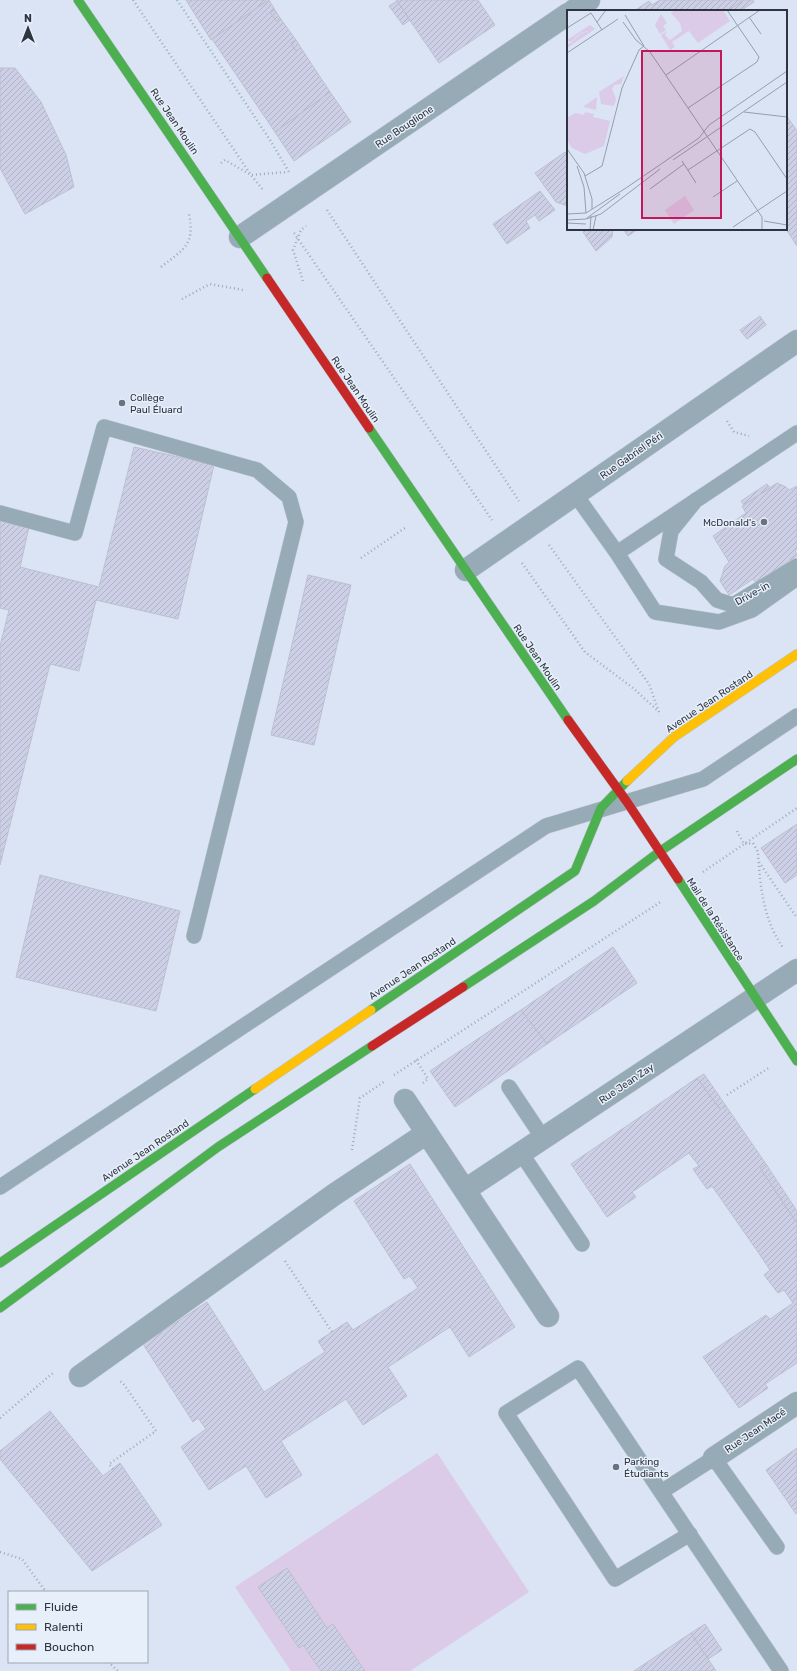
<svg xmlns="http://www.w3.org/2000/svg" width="797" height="1671" font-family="Rubik,sans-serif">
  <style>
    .green { fill: #dbcae8 }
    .building { fill: url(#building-hatch); stroke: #bdc0ce }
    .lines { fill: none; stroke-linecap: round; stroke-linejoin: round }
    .lane-casing { stroke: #bac2ce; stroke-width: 16 }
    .street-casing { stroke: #bac2ce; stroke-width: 23 }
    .fast-casing { stroke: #bac2ce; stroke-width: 10 }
    .slow-casing { stroke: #bac2ce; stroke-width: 10 }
    .jam-casing { stroke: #bac2ce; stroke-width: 10 }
    .path { stroke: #9dacb6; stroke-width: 2.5; stroke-dasharray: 1 3; stroke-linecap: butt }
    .lane { stroke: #96abb5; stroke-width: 15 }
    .street { stroke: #96abb5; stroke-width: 22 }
    .fast { stroke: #4caf50; stroke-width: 9 }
    .slow { stroke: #ffc107; stroke-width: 9 }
    .jam { stroke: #c62828; stroke-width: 9 }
    .poi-dot { fill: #6a727f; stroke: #e7effa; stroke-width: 1.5 }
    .labels { text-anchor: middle; stroke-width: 3; stroke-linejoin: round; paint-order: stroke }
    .street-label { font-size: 10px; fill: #2e3540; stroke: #e7effa }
    .poi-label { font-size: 10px; fill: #2e3540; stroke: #e7effa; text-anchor: start }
    .inset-road { fill: none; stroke: #959eac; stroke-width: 1 }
    .view { fill: #c2185b; fill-opacity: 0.15; stroke: #c2185b; stroke-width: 2 }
    .inset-edge { fill: none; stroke: #2e3540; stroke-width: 2 }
  </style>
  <defs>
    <pattern id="building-hatch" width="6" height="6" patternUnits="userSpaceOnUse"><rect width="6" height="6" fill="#cdcfe6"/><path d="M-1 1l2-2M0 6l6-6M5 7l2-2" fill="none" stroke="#b0b2c6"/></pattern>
  </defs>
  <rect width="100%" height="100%" fill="#dae4f4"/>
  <!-- green -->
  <path class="green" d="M437 1453 529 1592 410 1671H291L235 1587Z"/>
  <!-- building -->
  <path class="building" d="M186 0H266V1L211 40Z
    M269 0 275 10 270 12 276 21 280 18 296 40 291 43 296 51 301 48 330 92 275 132 212 39Z
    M396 0H478L495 25 439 63Z
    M660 0H744L727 11H634L649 1 652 5Z
    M744 0H753L754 2 740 11H727Z
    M397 1 410 20 403 25 389 6Z
    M275 10 280 18 276 21 270 12Z
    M296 40 301 48 296 51 291 43Z
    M0 68H15L41 102 66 155 74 187 25 214 0 168Z
    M330 92 351 122 294 161 275 132Z
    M786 115 797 131V246L786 229Z
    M565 152 568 156V206L556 202 535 173Z
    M540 191 555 210 539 221 535 215 526 221 530 228 507 244 493 224Z
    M586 229H613L612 237 596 251 583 232Z
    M623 229H638L628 236Z
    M760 316 766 325 747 339 740 330Z
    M134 447 214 465 178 619 96 600 79 671 50 664 0 865V646L9 610 0 608V520L29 527 20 567 99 587Z
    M777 483 786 487 789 490 797 486V549L795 550 797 556 756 583 753 579 729 595 720 581 725 566 729 562 713 536 746 513 742 506Z
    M767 484 770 488 744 505 741 501Z
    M308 575 351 585 314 745 271 735Z
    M797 824V875L785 883 761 848Z
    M40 875 180 911 156 1011 16 977Z
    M613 947 637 983 547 1044 521 1010Z
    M521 1010 547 1044 455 1107 430 1071Z
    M704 1074 726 1106 720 1109 697 1078Z
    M697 1078 720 1109 726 1106 766 1164 760 1168 797 1223V1363L765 1384 768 1388 739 1408 703 1357 766 1315 770 1319 793 1303 784 1290 778 1293 764 1275 770 1270 758 1252 712 1186 707 1189 693 1169 699 1166 689 1153 632 1192 636 1197 607 1217 571 1164Z
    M410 1164 515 1327 469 1357 450 1327 388 1367 407 1396 363 1425 346 1399 281 1441 302 1475 266 1498 246 1466 209 1490 181 1447 206 1429 198 1418 193 1422 143 1344 207 1302 264 1392 325 1352 318 1341 347 1322 353 1330 418 1288 410 1276 404 1279 354 1201Z
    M766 1164 797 1211V1223L760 1168Z
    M50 1411 103 1476 120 1463 162 1525 92 1571 0 1459V1451Z
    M797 1448V1513L796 1514 766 1470Z
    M287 1568 327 1628 333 1624 365 1671H321L303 1645 299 1648 258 1587Z
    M705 1624 722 1650 708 1659 691 1633Z
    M691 1633 716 1671H634Z"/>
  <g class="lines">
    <defs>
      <path id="lane" d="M575 494 617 553 655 612 719 622 752 610 797 578
        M696 500 671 531 666 559 701 582 717 600 733 605 797 566
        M0 513 75 533 104 427 257 470 289 497 296 522 194 936
        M617 553 797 433
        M509 1087 543 1138
        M521 1153 582 1244
        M0 1187 546 826 703 779 797 716
        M661 1492 714 1458 777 1547
        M690 1534 615 1579 506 1413 578 1368 781 1671"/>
      <path id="street" d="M573 11 589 0
        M240 237 568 14
        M466 570 797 341
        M405 1100 548 1316
        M465 1190 797 970
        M80 1376 335 1194 427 1133
        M714 1458 797 1403"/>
      <path id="fast" d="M78 0 267 278
        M369 428 568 720
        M678 879 797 1061
        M463 987 594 901 659 852 797 759
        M371 1010 575 871 601 808 627 781
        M0 1263 255 1089
        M0 1308 218 1147 372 1046"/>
      <path id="slow" d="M627 781 674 737 797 654
        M255 1089 371 1010"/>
      <path id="jam" d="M267 278 369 428
        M568 720 627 802 678 879
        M372 1046 463 987"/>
    </defs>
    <!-- lane casing -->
    <use href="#lane" class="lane-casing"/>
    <!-- street casing -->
    <use href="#street" class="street-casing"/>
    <!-- fast casing -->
    <use href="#fast" class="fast-casing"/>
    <!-- slow casing -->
    <use href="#slow" class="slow-casing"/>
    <!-- jam casing -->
    <use href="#jam" class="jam-casing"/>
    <!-- path -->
    <path class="path" d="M133 0 251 175 263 190
      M177 0 270 140 289 172
      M221 163 225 160 251 175 287 172
      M327 210 519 501
      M294 233 492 520
      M161 267C184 249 195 245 189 214
      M303 281 293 250 301 230 306 226
      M182 299 210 284 243 290
      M727 421 734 432 749 436
      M549 545 649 684 660 715
      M361 558 405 528
      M522 563 585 652 633 688 657 710
      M737 831 744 844 753 843 758 852C760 886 763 920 784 949
      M759 862 797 918
      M703 872 797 808
      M416 1060 428 1079 423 1083
      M394 1075 662 901
      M727 1095 770 1067
      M352 1150 360 1098 385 1081
      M285 1261 332 1332
      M0 1418 53 1373
      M113 1469 109 1464 156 1431 123 1383 118 1380
      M0 1552 22 1559 46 1592
      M108 1662 118 1671"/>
    <!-- lane -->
    <use href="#lane" class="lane"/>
    <!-- street -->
    <use href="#street" class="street"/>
    <!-- fast -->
    <use href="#fast" class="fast"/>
    <!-- slow -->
    <use href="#slow" class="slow"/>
    <!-- jam -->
    <use href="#jam" class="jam"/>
  </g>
  <!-- markers -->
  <g class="poi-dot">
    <circle cx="122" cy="403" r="4"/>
    <circle cx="764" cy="522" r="4"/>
    <circle cx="616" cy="1467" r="4"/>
  </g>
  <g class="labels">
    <!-- street labels -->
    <g class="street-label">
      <text transform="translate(175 121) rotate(56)" y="4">Rue Jean Moulin</text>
      <text transform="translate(404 126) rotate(-34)" y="4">Rue Bouglione</text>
      <text transform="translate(356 389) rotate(56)" y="4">Rue Jean Moulin</text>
      <text transform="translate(631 455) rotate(-35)" y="4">Rue Gabriel Péri</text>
      <text transform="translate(752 593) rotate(-29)" y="4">Drive-in</text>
      <text transform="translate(538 657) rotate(56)" y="4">Rue Jean Moulin</text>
      <text transform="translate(709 701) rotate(-34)" y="4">Avenue Jean Rostand</text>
      <text transform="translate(716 919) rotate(57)" y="4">Mail de la Résistance</text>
      <text transform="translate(412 968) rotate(-34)" y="4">Avenue Jean Rostand</text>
      <text transform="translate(626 1083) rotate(-34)" y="4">Rue Jean Zay</text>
      <text transform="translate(145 1150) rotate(-34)" y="4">Avenue Jean Rostand</text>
      <text transform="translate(755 1430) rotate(-34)" y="4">Rue Jean Macé</text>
    </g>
    <!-- poi labels -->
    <g class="poi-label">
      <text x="130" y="401">Collège<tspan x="130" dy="12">Paul Éluard</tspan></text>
      <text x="756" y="526" text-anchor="end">McDonald's</text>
      <text x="624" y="1465">Parking<tspan x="624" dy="12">Étudiants</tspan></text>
    </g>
  </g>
  <!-- overview -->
  <g transform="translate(567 10)">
    <rect width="220" height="220" fill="#dae4f4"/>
    <path d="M107 1 122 21 105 32 108 37 103 40 94 25 100 21 98 25 103 30 115 21 113 13 104 3ZM94 4 100 13 96 16 99 20 93 24 88 15ZM23 15 28 19 0 38V34L4 33 13 24 25 20 13 23 4 32 0 30ZM57 66 54 74 47 75 45 79 49 89 47 96 34 94 32 82Z" fill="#dbcae8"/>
    <path d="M106 0H156L163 11 131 33Z" fill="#dbcae8"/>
    <path d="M30 87 29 100 17 97V96ZM18 102 27 104 26 107 43 111 37 136 18 144 5 138 0 130V108L8 103 17 105ZM118 186 127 200 107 214 98 200Z" fill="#dbcae8"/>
    <path class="inset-road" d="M58 5 77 36M182 7 194 24M30 12 39 0M56 12 69 30 83 42 195 207V220M0 18 24 3 35 20M0 43 51 9M99 65 193 0M121 98 190 52 192 47 160 0M177 102 220 107M0 139 17 163 25 189V199M106 150 220 72M115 151 129 173M10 156 17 177 19 203M121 160 183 119 188 122 220 169M18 166 35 156 55 78 72 40 77 36M83 179 117 154M146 187 170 171M0 204 19 203 59 178 132 128 142 115 220 61M20 208 53 184M0 210 19 209 34 204 93 159M197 211 220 215M0 213 19 214M166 217 220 181M23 220 24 206M26 220 29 206"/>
    <path class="view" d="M75 41H154V208H75Z"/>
    <rect width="220" height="220" class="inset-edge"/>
  </g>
  <!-- legend -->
  <rect x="8" y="1591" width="140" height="72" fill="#e7effa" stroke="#9da5b0"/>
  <rect x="16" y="1604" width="20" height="6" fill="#4caf50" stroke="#9da5b0"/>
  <text x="44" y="1611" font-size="12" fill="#2e3540">Fluide</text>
  <rect x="16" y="1624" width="20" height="6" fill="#ffc107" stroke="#9da5b0"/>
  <text x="44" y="1631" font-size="12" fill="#2e3540">Ralenti</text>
  <rect x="16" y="1644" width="20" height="6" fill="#c62828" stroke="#9da5b0"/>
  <text x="44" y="1651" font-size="12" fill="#2e3540">Bouchon</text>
  <!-- north arrow -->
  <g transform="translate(28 28)" stroke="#e7effa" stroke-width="3" paint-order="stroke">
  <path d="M0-3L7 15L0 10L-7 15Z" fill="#2e3540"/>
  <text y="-6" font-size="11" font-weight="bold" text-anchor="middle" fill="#2e3540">N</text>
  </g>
</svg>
